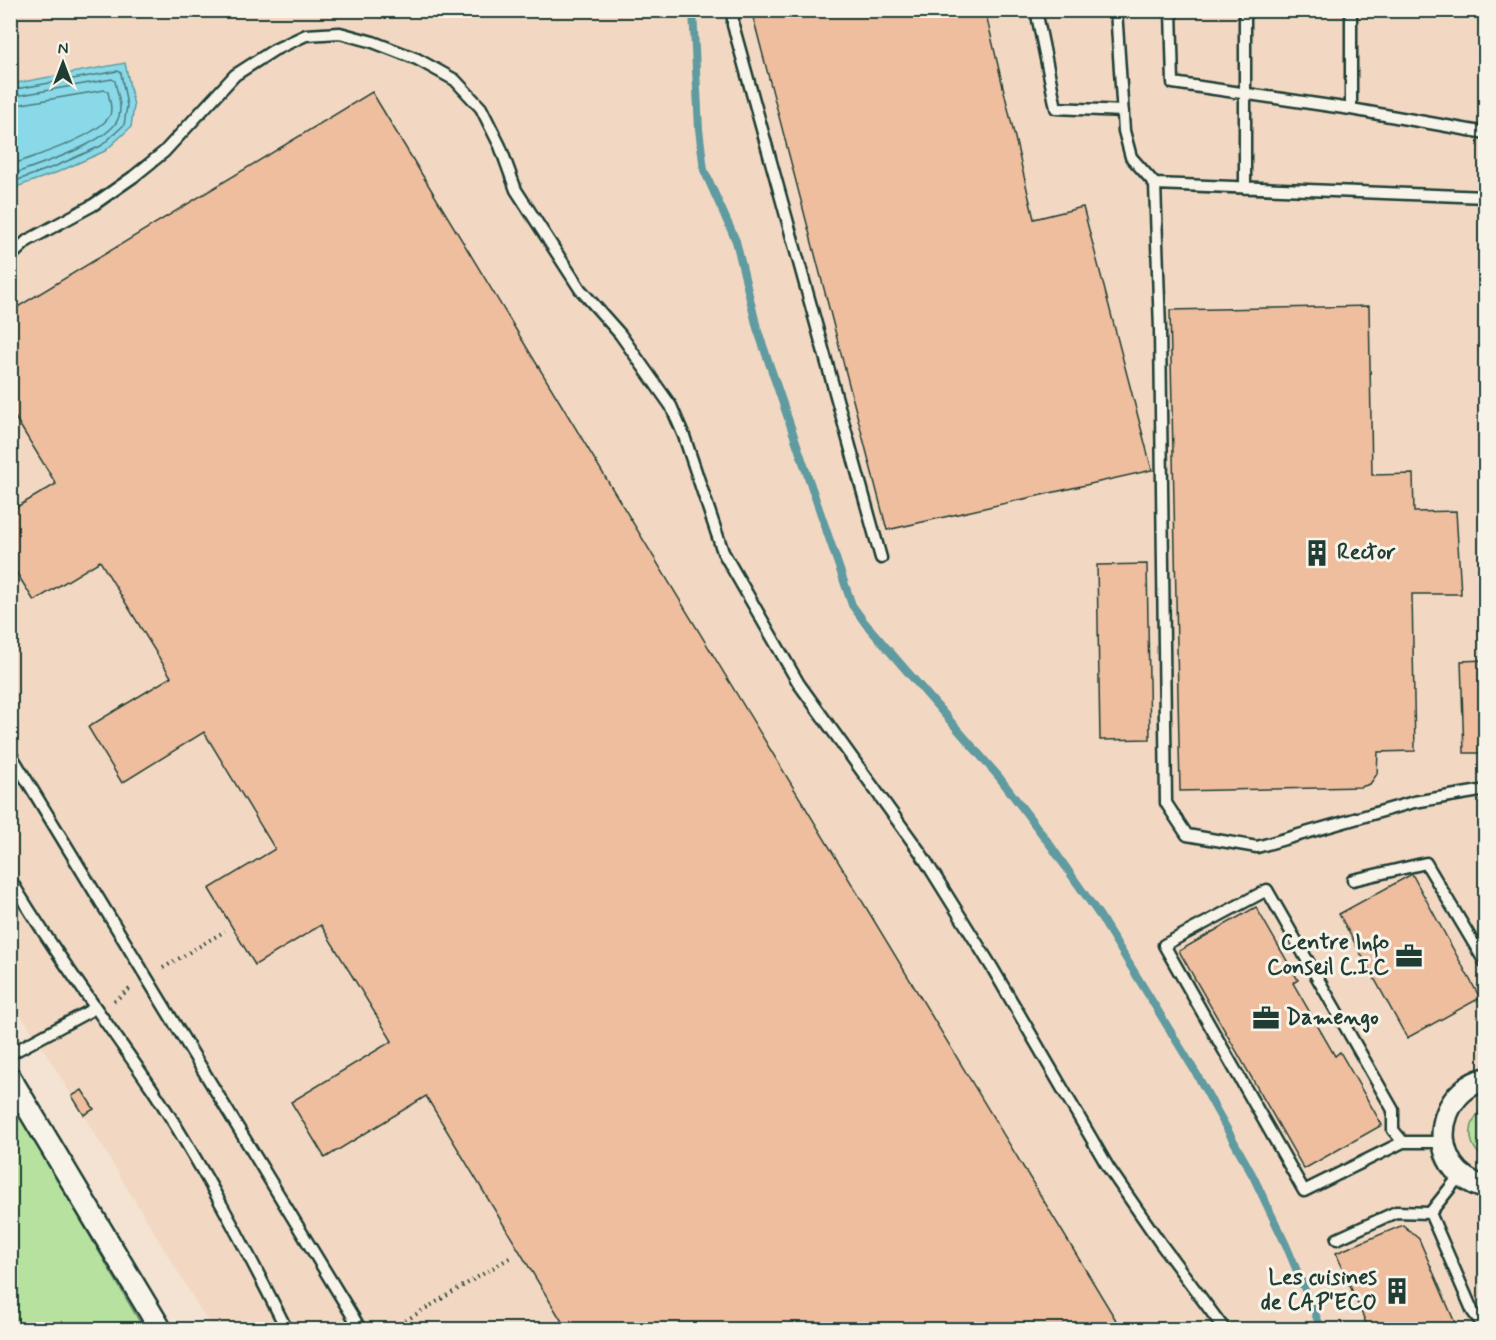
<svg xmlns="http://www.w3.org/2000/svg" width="1496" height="1340" viewBox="0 0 1496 1340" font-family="Mynerve,sans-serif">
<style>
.built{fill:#f2d8c2}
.green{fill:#b6e19e;stroke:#6a8f69;stroke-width:1.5}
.water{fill:#8ad9e8;stroke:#5f9ba0;stroke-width:1.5}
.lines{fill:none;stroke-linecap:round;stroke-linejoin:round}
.shore{stroke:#4a7b7c;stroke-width:1.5}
.stream{stroke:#5f9ba0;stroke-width:8}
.building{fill:#eebe9e;stroke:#1f3d34;stroke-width:1.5}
.service-casing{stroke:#1f3d34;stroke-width:15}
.minor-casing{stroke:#1f3d34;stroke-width:26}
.path{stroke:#1f3d34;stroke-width:4;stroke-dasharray:1.5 4.5;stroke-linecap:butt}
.service{stroke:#f7f3e8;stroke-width:10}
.minor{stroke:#f7f3e8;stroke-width:21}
.labels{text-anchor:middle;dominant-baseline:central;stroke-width:6;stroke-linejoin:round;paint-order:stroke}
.poi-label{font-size:22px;font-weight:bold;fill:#1f3d34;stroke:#f7f3e8;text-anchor:start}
</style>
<rect width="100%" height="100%" fill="#f4e3d2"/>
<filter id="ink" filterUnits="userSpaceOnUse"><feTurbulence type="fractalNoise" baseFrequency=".0167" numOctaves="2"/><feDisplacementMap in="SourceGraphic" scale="12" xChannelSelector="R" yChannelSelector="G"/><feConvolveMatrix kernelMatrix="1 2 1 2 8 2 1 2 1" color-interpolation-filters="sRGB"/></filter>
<g filter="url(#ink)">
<!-- built -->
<path class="built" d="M 10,11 L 1485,11 L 1485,1329 L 212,1329 L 55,1068 L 26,1022 L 11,1004 Z"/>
<!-- green -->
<path class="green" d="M 11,1100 L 144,1329 L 11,1329 Z
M 1485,1106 L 1485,1159 C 1465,1144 1467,1122 1485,1106 Z"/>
<!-- water -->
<path class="water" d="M 125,63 L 134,106 L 131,127 L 105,151 L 58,172 L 11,189 L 11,84 Z"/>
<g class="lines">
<!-- shore -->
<path class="shore" d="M 10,90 L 118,71 L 121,73 L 127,106 L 124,125 L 101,146 L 56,166 L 10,183
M 10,97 L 112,79 L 115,81 C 117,93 123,107 118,119 C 109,143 35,166 10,175
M 10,106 L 105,90 L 108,92 C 109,99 113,108 110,115 C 100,136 33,157 10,165"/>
<!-- stream -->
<path class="stream" d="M 693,10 L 699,129 L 704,170 L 736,241 L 757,328 L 852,605 L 865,623 L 999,777 L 1051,846 L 1100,916 L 1196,1073 L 1253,1176 L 1286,1245 L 1322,1330"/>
</g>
<!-- building -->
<path class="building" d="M 781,10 L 985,10 L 1034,219 L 1083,207 L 1152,470 L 887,530 L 753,17 Z
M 372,92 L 1122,1330 L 567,1330 L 426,1096 L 325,1158 L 291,1102 L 392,1041 L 321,925 L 255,965 L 209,889 L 275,849 L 204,732 L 122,783 L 88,727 L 171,677 L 100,561 L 34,601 L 10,562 L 10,511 L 56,484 L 10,409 L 10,298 L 16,308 Z
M 1369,306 L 1372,475 L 1413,474 L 1414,512 L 1456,511 L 1461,594 L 1412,594 L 1415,751 L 1378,752 L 1377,774 L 1370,784 L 1361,787 L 1180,791 L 1170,310 Z
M 1147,564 L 1150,739 L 1100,740 L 1097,565 Z
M 1486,660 L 1486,753 L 1464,753 L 1461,661 Z
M 1412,874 L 1480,998 L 1407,1038 L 1339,914 Z
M 1256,907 L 1298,980 L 1293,983 L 1335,1056 L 1340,1052 L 1382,1125 L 1304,1169 L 1179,951 Z
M 82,1090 L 94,1109 L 84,1115 L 72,1096 Z
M 1403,1225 L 1419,1239 L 1458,1330 L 1369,1330 L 1336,1253 Z"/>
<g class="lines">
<defs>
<path id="service" d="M 733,10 L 733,25 L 881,558
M 1036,10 L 1056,108 L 1123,111
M 1116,10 L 1124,131 L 1131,157 L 1155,184 L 1486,197
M 1171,10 L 1173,83 L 1351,109 L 1486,133
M 1351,10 L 1351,109
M 1155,184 L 1160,330 L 1166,803 L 1187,835 L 1257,847 L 1414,802 L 1486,790
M 1245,188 L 1245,10
M 10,257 L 27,241 L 93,205 L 133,177 L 164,152 L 235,75 L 274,50 L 306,35 L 340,33 L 373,42 L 417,59 L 455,80 L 481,108 L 500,146 L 516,190 L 580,289 L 620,334 L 671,406 L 684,436 L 723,552 L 799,684 L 920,852 L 993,969 L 1108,1167 L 1161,1244 L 1225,1330
M 10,753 L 361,1330
M 10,879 C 53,951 104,1018 151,1087 C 202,1164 245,1247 287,1330
M 1353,880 L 1426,863 L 1486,964
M 10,1054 L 95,1008
M 1403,1142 L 1393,1130 L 1393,1110 L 1267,890 L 1164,945 L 1304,1191 L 1403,1142 L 1443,1142
M 1461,1174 L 1430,1213 L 1473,1312 L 1486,1329
M 1337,1239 L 1396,1212 L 1430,1213"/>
<path id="minor" d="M 10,1078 L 161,1330
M 1486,1079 C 1449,1088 1431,1132 1452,1165 C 1459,1176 1473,1184 1486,1188"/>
</defs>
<!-- service casing -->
<use href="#service" class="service-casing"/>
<!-- minor casing -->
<use href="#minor" class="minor-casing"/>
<!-- path -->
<path class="path" d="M 163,968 L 225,931
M 114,1001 L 131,988
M 390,1330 L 511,1257"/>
<!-- service -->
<use href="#service" class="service"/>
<!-- minor -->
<use href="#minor" class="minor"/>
</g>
</g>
<!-- icons -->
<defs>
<symbol id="building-bare" viewBox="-9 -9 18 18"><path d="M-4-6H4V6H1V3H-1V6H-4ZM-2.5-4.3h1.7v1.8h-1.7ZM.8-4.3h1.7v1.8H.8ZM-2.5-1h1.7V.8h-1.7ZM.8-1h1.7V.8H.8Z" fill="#1f3d34" stroke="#f7f3e8" stroke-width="2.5" paint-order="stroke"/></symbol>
<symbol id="office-bare" viewBox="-9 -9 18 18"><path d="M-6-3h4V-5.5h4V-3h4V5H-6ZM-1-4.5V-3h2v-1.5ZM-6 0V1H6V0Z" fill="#1f3d34" stroke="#f7f3e8" stroke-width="2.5" paint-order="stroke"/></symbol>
</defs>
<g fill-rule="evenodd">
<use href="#building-bare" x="1298" y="534" width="38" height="38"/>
<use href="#office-bare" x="1390" y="937" width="38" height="38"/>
<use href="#office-bare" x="1247" y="999" width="38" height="38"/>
<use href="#building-bare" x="1378" y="1272" width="38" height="38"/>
</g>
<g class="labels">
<!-- poi labels -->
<g class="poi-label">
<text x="1337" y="553">Rector</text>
<text x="1389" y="943" text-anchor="end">Centre Info<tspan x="1389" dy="25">Conseil C.I.C</tspan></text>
<text x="1286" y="1018">Damengo</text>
<text x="1377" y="1278" text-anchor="end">Les cuisines<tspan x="1377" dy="25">de CAP'ECO</tspan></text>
</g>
</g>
<!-- margin -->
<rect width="1496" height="1340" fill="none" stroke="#f7f3e8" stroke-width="36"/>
<rect x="18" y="18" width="1460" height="1304" fill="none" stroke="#1f3d34" stroke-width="2" filter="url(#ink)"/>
<!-- north arrow -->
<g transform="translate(63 63)" stroke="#f7f3e8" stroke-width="4.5" paint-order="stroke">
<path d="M0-4.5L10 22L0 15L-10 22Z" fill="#1f3d34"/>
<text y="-9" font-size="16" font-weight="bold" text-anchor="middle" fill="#1f3d34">N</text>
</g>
</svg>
